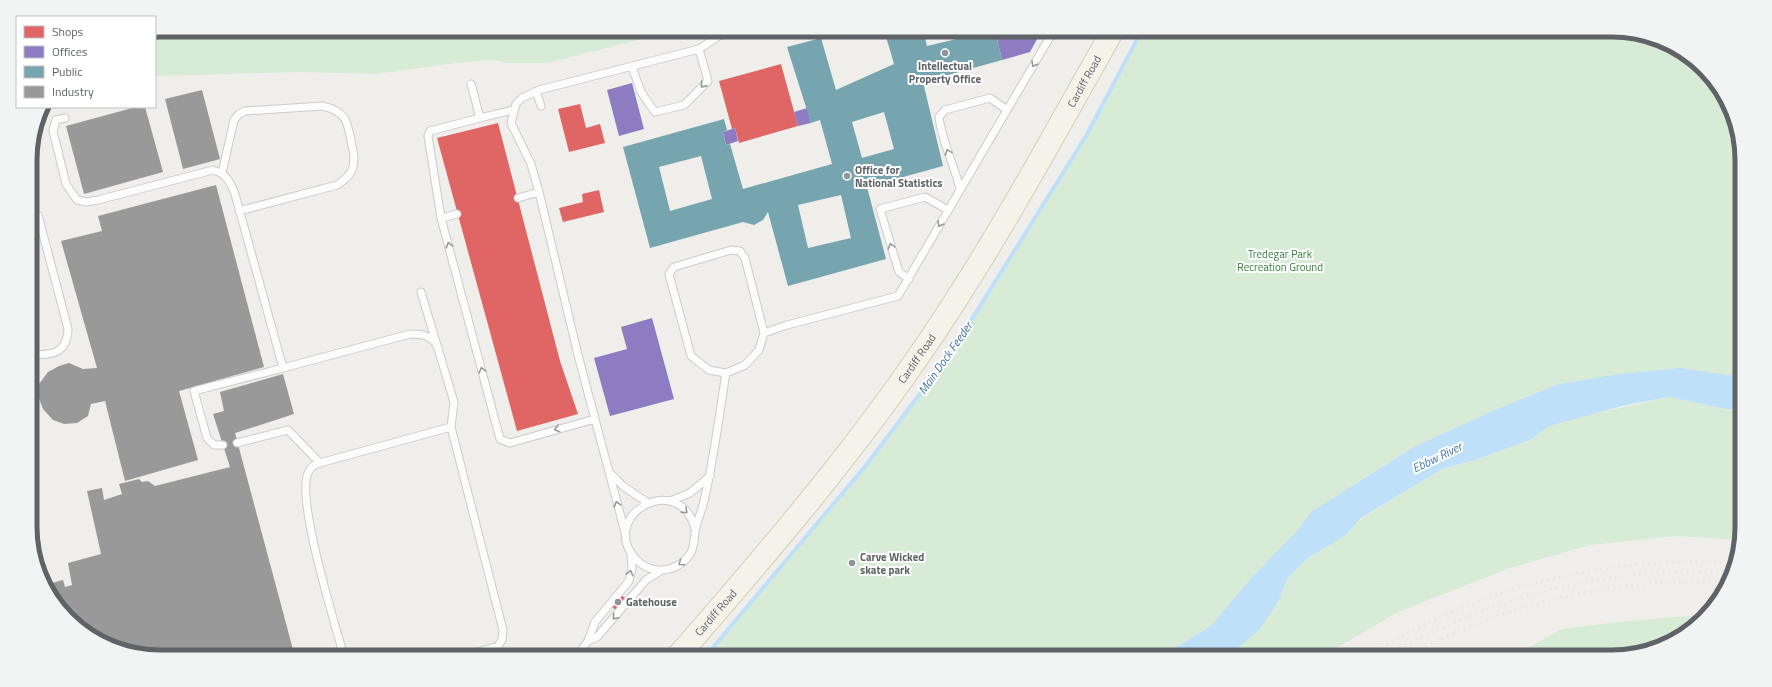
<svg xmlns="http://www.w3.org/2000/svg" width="1772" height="687" viewBox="0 0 1772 687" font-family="'Titillium Web',sans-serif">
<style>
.green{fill:#d8ebd6}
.water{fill:#bfe0f9}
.shops{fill:#e06666}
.offices{fill:#8e7cc3}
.public{fill:#76a5af;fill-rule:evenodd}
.industry{fill:#999}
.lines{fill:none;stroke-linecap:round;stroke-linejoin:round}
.stream{stroke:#bfe0f9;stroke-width:4}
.lane-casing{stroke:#cbcccc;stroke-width:9}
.primary-casing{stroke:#d7ceb8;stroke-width:24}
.lane{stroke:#fdfcfc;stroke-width:7}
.primary{stroke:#f4f2e9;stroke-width:22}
.rail{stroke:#e4e4e4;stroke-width:3;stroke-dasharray:1 5;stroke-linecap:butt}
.oneway{stroke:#96999c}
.poi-dot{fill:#919496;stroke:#fff;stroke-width:1.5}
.labels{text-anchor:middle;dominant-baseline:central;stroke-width:4;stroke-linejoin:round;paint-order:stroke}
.poi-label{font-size:11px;font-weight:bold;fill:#5f6368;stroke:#fff;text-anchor:start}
.street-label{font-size:11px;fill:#5f6368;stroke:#fff}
.park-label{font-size:11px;fill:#348238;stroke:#fff}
.water-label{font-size:12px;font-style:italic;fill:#4174aa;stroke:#fff}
.rim{fill:none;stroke:#5f6368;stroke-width:5}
</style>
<rect width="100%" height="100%" fill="#efeeea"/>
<!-- green -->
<path class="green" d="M 160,30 L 678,30 L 547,63 L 507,63 L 494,60 L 464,62 L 375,74 L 300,72 L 155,76 L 155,31 Z
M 1142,30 L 1612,30 L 1654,37 L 1710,74 L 1729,102 L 1741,142 L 1742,377 L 1680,368 L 1618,374 L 1559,384 L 1492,411 L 1412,448 L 1311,512 L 1298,530 L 1251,578 L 1212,625 L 1161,657 L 705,657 L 867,464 L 950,354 L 1086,136 Z
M 1669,397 L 1726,409 L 1742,409 L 1742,527 L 1740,540 L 1676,536 L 1590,545 L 1510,568 L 1398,612 L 1321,657 L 1227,657 L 1279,600 L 1287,579 L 1308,558 L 1346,535 L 1361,519 L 1444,468 L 1472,461 L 1532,439 L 1549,426 L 1571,419 Z
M 1687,616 L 1704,617 C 1691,630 1671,645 1653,650 C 1609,662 1557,657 1512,657 L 1562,629 L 1618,622 Z"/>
<!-- water -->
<path class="water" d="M 1680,368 L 1742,377 L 1742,409 L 1726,409 L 1669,397 L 1626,405 L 1549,426 L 1532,439 L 1472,461 L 1444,468 L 1361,518 L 1346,535 L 1308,558 L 1287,579 L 1279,600 L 1260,629 L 1227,657 L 1161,657 L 1212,625 L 1251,578 L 1298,530 L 1311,512 L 1412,448 L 1492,411 L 1559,384 L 1618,374 Z"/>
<!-- shops -->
<path class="shops" d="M 781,64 L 798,126 L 739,143 L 735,128 L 732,129 L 719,81 Z
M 580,104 L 586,128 L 600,124 L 605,143 L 569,152 L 558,109 Z
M 498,123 L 560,361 L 578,414 L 517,431 L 437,138 Z
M 599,190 L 604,212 L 563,222 L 559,208 L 583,202 L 582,194 Z
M 620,594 L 625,598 L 616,610 L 610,606 Z"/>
<!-- offices -->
<path class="offices" d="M 995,30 L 1042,30 L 1030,52 L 1002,60 Z
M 632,83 L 644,129 L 619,136 L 607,90 Z
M 807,108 L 811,123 L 798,126 L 794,112 Z
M 735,128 L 738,141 L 726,145 L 723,132 Z
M 652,318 L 674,399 L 610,416 L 594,358 L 627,349 L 621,327 Z"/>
<!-- public -->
<path class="public" d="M 884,30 L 923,30 L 927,46 L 965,37 L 963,30 L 995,30 L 1002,60 L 923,82 L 943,166 L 867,187 L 886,259 L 788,286 L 768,212 L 763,220 L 754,225 L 743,222 L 650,248 L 623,147 L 724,119 L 727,130 L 723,132 L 726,145 L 730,144 L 743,189 L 832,164 L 820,120 L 811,123 L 787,47 L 821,38 L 836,90 L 894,64 ZM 884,112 L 894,149 L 862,158 L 852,122 ZM 701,156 L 712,199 L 670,211 L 659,167 ZM 841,195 L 851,238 L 808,248 L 798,205 Z"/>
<!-- industry -->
<path class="industry" d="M 202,90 L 220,159 L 183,169 L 165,99 Z
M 136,107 L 145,107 L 163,172 L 84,194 L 66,126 Z
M 216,185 L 264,367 L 179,391 L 198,460 L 125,481 L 105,401 L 91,404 L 88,416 L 77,423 L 64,424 L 53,420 L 43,409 L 38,396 L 39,384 L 48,372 L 59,366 L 69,363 L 83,369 L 97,368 L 61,241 L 102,231 L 98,216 Z
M 283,374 L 294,414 L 235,433 L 295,657 L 160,657 L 118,650 L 62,613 L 48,584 L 63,580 L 65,587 L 72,585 L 68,563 L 101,554 L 87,491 L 102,488 L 104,500 L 122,494 L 119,484 L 139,479 L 142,482 L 148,481 L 155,486 L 230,467 L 213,414 L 224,411 L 220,392 Z"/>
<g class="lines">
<!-- stream -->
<path class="stream" d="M 705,657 L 867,464 L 950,354 L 1086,136 L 1142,30"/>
<defs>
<path id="lane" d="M 632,67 L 641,92 L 655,112 L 684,105 L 708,81 L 699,49
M 471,84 L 480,118 L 430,131 L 428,136 L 441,218 L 500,439 L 510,443 L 595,419
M 536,91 L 541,106
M 65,118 L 56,120 L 53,131 L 66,184 L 77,200 L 86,202 L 98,200 L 213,170 C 227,174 230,182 235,194 L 283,368 L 410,334 C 424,334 430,335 438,347
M 480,118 L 513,110
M 222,173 L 234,120 L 239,114 L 245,111 L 322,106 C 347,111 348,123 352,146 C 354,153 355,162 352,170 C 349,177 343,181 337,185 L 239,211
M 960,189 C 954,164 942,142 939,117 L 945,110 L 990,98 L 1007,110
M 518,198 L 539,192
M 441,218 L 457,214
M 731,250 L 740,251 L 745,258 L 764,333 L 759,350 L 745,365 L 726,373 L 709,370 L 691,356 L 669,274 L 674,267 Z
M 909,279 L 899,272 L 880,209 L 925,197 L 948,210
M 421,292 L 454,402 L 451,427 L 503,630 L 502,640 L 498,646 L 459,657
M 764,333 L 787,325 L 898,296 L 1054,30
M 31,354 C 52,356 67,353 68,329 L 38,215
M 237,443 L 288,430 L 320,463
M 223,445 L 214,445 L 207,438 L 194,391 L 283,368
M 610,473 L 623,486 L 648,503
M 670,501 L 690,493 L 710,476
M 695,529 C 680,470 599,514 634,557 C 641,566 652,571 663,570 C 674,569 684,563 690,554 C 696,545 693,537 696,527 C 698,519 702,510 704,501 C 714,459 719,416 726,373
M 626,536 L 578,355 L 539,192 L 531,164 L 511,123 L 516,104 L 522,98 L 539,90 L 699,49 L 728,30
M 588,641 L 597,637 L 646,580 L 662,570
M 344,657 C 335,623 296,500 308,473 C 309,470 313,466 316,464 L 451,427
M 576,657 L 588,641 L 595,622 L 629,581 L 632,569 L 631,554"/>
<g id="primary">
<path id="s1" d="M 677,657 C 760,562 844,464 916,360 C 989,255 1050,142 1113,30"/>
</g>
</defs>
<!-- lane casing -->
<use href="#lane" class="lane-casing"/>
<!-- primary casing -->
<use href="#primary" class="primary-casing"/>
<!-- lane -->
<use href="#lane" class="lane"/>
<!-- primary -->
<use href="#primary" class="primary"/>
<!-- rail -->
<path class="rail" d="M 1366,657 C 1400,637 1435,618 1471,604 C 1552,572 1650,557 1736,563
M 1384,657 C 1493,596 1609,566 1734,572
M 1404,657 C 1509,602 1609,579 1729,581"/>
</g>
<!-- one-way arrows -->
<defs><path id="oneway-chevron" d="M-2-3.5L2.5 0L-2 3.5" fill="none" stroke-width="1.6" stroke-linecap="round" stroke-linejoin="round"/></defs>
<g class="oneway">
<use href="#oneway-chevron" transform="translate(1034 64) rotate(120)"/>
<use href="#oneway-chevron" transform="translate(703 85) rotate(132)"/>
<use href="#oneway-chevron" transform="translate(948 152) rotate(-111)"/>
<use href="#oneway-chevron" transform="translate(940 224) rotate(119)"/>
<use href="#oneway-chevron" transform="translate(449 245) rotate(-105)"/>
<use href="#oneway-chevron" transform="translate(891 246) rotate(-106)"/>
<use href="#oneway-chevron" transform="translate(482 370) rotate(-105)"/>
<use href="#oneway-chevron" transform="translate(557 429) rotate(165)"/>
<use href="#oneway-chevron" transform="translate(617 504) rotate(-105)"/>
<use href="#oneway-chevron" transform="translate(685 511) rotate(44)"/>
<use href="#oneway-chevron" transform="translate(681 563) rotate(145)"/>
<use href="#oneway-chevron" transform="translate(630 573) rotate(-76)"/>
<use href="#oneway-chevron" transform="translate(615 617) rotate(131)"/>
</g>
<!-- markers -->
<g class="poi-dot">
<circle cx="945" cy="53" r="4"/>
<circle cx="847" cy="176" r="4"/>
<circle cx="852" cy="563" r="4"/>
<circle cx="618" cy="602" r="4"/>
</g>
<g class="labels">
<!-- poi labels -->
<g class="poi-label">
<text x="945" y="66" text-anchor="middle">Intellectual<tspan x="945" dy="13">Property Office</tspan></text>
<text x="855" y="170">Office for<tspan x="855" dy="13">National Statistics</tspan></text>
<text x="860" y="557">Carve Wicked<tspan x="860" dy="13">skate park</tspan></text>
<text x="626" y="602">Gatehouse</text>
</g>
<!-- street labels -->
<g class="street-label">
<text stroke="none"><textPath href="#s1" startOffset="707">Cardiff Road</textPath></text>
<text stroke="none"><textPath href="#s1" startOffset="383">Cardiff Road</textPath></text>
<text stroke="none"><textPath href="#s1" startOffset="59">Cardiff Road</textPath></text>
</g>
<!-- park labels -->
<g class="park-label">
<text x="1280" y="254">Tredegar Park<tspan x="1280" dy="13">Recreation Ground</tspan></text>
</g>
<!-- water labels -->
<g class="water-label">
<text transform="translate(945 358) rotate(-55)">Main Dock Feeder</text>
<text transform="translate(1437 457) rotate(-26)">Ebbw River</text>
</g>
</g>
<!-- crop -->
<path d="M0 0H1772V687H0ZM160 37H1612A123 123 0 0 1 1735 160V527A123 123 0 0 1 1612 650H160A123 123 0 0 1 37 527V160A123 123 0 0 1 160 37Z" fill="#f2f3f3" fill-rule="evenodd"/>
<path class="rim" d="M160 37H1612A123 123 0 0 1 1735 160V527A123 123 0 0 1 1612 650H160A123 123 0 0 1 37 527V160A123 123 0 0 1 160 37Z"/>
<!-- legend -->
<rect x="16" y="16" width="140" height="92" fill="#ffffff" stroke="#bfc1c3"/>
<rect x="24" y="26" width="20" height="12" fill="#e06666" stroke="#bfc1c3"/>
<text x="52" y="36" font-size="12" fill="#5f6368">Shops</text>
<rect x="24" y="46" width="20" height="12" fill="#8e7cc3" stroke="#bfc1c3"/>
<text x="52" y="56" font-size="12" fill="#5f6368">Offices</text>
<rect x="24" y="66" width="20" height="12" fill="#76a5af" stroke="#bfc1c3"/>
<text x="52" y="76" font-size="12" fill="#5f6368">Public</text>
<rect x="24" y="86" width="20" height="12" fill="#999999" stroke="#bfc1c3"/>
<text x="52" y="96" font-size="12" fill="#5f6368">Industry</text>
</svg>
